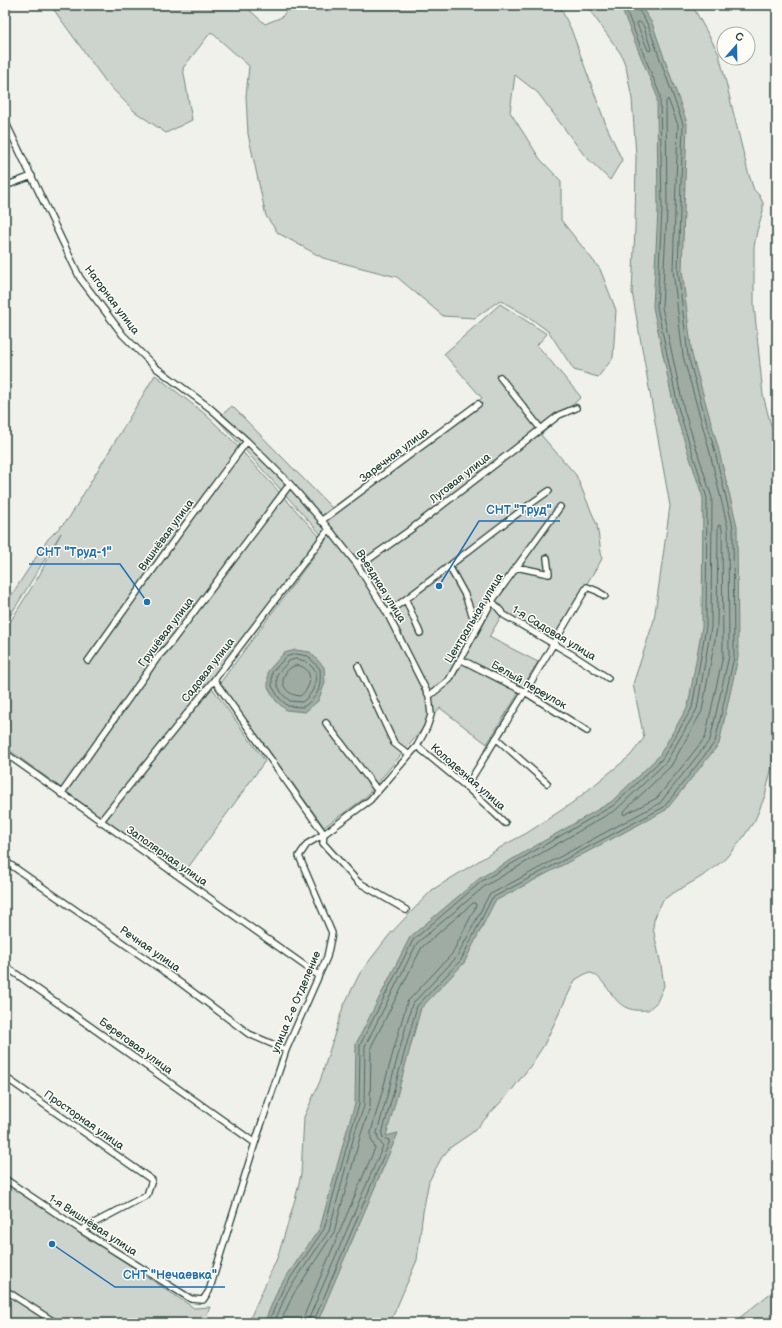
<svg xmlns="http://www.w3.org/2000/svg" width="782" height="1328" viewBox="0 0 782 1328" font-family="'Balsamiq Sans',sans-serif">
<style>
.green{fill:#cdd3cd;stroke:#768880}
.water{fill:#9faca4;stroke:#6c8077}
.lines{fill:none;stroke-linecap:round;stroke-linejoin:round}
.shore{stroke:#526961;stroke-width:1}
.street-casing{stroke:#1f3d34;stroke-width:8}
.street{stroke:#fdfcf7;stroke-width:5.5}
.labels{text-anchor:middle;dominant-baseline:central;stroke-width:3;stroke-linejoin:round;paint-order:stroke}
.street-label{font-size:11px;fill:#1f3d34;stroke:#fdfcf7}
.leader{fill:none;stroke:#1f6fb2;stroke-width:1.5}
.callout-dot{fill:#1f6fb2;stroke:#fdfcf7;stroke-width:1.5}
.callout-label{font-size:12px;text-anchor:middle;font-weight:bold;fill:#1f6fb2;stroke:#fdfcf7;stroke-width:3;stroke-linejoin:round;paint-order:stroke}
</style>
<rect width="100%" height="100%" fill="#f0f1eb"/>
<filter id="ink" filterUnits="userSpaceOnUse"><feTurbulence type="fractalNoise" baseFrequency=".025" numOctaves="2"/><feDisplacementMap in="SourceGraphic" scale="8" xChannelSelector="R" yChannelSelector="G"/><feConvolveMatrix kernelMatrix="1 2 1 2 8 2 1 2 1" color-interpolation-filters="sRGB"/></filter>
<g filter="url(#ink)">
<!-- green -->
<path class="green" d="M 53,5 L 244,5 L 265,24 L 282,17 L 290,5 L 559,5 L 571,29 L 606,125 L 622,160 L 610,180 L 584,155 L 538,93 L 515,75 L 510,112 L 540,159 L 561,181 L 561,220 L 600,269 L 616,310 L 613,358 L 598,377 L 574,370 L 549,332 L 529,317 L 500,300 L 475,318 L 443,316 L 397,277 L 323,258 L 278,233 L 266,216 L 248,134 L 246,96 L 249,66 L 211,32 L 183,68 L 192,120 L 166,133 L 134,111 L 106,82 L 54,10 Z
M 586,5 L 692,5 L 719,54 L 748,172 L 754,190 L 759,195 L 763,203 L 763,211 L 757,231 L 754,247 L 754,305 L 763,395 L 774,437 L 777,442 L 777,744 L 774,758 L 765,796 L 755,820 L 740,842 L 724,860 L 701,877 L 670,895 L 663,900 L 658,910 L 654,920 L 653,928 L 661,965 L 664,986 L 657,1002 L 648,1010 C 623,1012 619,1004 605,985 C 601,980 597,975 591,973 L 585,974 L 575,980 L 544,1045 L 531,1065 L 511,1091 L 473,1132 L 451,1147 L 442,1157 L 429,1181 L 423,1212 L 417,1260 L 390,1323 L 248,1323 L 278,1256 L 296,1196 L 301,1174 L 304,1117 L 320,1081 L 343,1007 L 360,973 L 390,934 L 432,890 L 506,844 L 527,833 L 572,803 L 630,756 L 644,738 L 633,684 L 654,620 L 670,506 L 632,292 L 635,229 L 636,155 L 632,99 L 626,67 L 621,54 Z
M 500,304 L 547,334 L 537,345 L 581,397 L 541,435 L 576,475 L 597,525 L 602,559 L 552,640 L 503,613 L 489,637 L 538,662 L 487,744 L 440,708 L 365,798 L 324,827 L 220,683 L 326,540 L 217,419 L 232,406 L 332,508 L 482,398 L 444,354 Z
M 155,375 L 205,414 L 230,438 L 320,537 L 210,685 L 265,761 L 182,876 L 5,747 L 5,630 L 40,574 L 61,533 L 5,624 L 5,605 L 48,539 L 69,518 Z
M 5,1182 L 194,1308 L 210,1307 L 204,1323 L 5,1323 Z
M 777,1288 L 777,1323 L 733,1323 Z"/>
<!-- water -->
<path class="water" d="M 620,5 L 640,5 L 652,23 L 687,123 L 682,270 L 692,355 L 718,447 L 737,526 L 738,657 L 719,744 L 666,810 L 495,901 L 464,963 L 421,1008 L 386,1136 L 398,1133 L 317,1323 L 264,1323 L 279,1287 L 320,1228 L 347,1130 L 355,1104 L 356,1044 L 410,937 L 480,878 L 611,802 L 659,756 L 688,706 L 702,627 L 703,498 L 675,412 L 653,307 L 658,210 L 657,96 Z
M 296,650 L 310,652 L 324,667 L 325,683 L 318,701 L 305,712 L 286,710 L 276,701 L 268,687 L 268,671 L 284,653 Z"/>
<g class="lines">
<!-- shore -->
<path class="shore" d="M 638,22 L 640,22 L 644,27 L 651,49 L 650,51 L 648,50 L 637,24 Z
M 719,525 L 721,526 L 722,529 L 723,656 L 705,738 L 657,798 L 624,815 L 623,813 L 623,812 L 671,766 L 702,711 L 717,628 L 718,527 Z
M 296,654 L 308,656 L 320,669 C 321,687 319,697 303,707 L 288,706 L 279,698 L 272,686 L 272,672 L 286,657 Z
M 296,659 L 306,661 L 316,671 C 316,684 313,695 302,702 L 290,701 L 283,695 L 277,685 L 277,674 L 289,661 Z
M 297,665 C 315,668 312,688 300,696 C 278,694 278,670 297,665 Z
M 268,1323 L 283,1289 L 324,1229 L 351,1131 L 359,1105 L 360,1045 L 413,940 L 482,881 L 614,805 L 662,759 L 692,708 L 706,627 L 707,498 L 679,411 L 657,307 L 662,210 L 660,95 L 624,5
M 274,1323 L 287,1292 L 329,1231 L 355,1132 L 364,1106 L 365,1046 L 417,943 L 485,886 L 617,809 L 666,762 L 697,709 L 711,627 L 712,498 L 684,410 L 662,307 L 667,210 L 666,101 L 668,99 L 678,125 L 673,270 L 683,356 L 709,449 L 728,528 L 729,656 L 710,740 L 660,803 L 489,895 L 457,957 L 412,1004 L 377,1133 L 378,1139 L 383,1146 L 309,1318 L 308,1323
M 280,1323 L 293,1295 L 334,1232 L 361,1134 L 370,1107 L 371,1047 L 422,947 L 473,903 L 475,903 L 476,906 L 452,954 L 407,1002 L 371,1132 L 371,1139 L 375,1148 L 304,1316 L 302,1323
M 313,1323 L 389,1143 L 389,1140 L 383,1138 L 382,1134 L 417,1006 L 461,960 L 492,898 L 664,807 L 715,742 L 734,657 L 733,527 L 714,448 L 688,356 L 678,270 L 683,124 L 648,25 L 638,9 L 637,5"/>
<defs>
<path id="street" d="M 5,121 L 80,278 L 123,335 L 155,367 L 210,408 L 247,441 L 290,484 L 329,529 L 356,563 L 387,613 L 429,696 L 431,715 L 427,727 L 417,746 L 370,800 L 324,834 L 307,844 L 299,856 L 332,933 L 327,957 L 286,1050 L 255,1143 L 209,1291 L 203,1300 L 191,1299 L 81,1230 L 5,1179
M 5,186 L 32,176
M 500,377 L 540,428
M 321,521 L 478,404
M 356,563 L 369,559 L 410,530 L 559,415 L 576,408
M 449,566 L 465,595 L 477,628
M 516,567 L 549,574 L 547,558
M 406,600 L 420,633
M 492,601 L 504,615 L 576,657 L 608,678
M 387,613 C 442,574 493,529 549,491
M 460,659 L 525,692 L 587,731
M 88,661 L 177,536 L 247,441
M 358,666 L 394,743 L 409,755
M 214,680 L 324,834 L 323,843 L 358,882 L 406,910
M 429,696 L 449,680 L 492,601 L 560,507
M 326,723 L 378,791
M 496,738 L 547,783
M 417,746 L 469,789 L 505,823
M 5,753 L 318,975
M 466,787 L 525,692 L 587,587 L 597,591 L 605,596
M 61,794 L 158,657 L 169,645 L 290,484
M 100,822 L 214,680 L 329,529
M 5,861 L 182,984 L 249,1034 L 286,1050
M 5,966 L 255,1143
M 5,1077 L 152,1180 L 147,1195 L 81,1230
M 5,1290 L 56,1323"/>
</defs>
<!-- street casing -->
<use href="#street" class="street-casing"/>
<!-- street -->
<use href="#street" class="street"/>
</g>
</g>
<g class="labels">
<!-- street labels -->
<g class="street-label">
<text transform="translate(112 300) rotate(53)">Нагорная улица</text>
<text transform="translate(394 455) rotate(-37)">Заречная улица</text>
<text transform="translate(460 478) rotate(-38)">Луговая улица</text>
<text transform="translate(166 535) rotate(-54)">Вишнёвая улица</text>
<text transform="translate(381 586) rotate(58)">Въездная улица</text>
<text transform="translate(474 618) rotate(-59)">Центральная улица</text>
<text transform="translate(166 632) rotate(-53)">Грушёвая улица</text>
<text transform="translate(554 633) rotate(31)">1-я Садовая улица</text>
<text transform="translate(208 670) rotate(-52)">Садовая улица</text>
<text transform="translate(529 685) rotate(30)">Белый переулок</text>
<text transform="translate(468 777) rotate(41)">Колодезная улица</text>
<text transform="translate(167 856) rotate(35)">Заполярная улица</text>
<text transform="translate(150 949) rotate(35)">Речная улица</text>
<text transform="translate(296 1002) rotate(-67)">улица 2-е Отделение</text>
<text transform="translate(136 1046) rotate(36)">Береговая улица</text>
<text transform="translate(84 1120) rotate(35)">Просторная улица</text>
<text transform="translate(93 1225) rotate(33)">1-я Вишнёвая улица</text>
</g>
</g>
<!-- callouts -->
<path class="leader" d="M439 586L479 521H560M147 602L120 564H29M52 1244L115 1287H225"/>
<g class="callout-dot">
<circle cx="439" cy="586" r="4"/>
<circle cx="147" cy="602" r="4"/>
<circle cx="52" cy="1244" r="4"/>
</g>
<g class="callout-label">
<text x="519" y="514">СНТ "Труд"</text>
<text x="74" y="556">СНТ "Труд-1"</text>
<text x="170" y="1279">СНТ "Нечаевка"</text>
</g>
<!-- margin -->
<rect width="782" height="1328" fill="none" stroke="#fdfcf7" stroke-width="20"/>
<rect x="10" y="10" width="762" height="1308" fill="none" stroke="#1f3d34" stroke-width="1.5" filter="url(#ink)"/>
<!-- north arrow -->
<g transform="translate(736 46) rotate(20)"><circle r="19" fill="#fdfcf7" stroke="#a4b0a9"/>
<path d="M0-3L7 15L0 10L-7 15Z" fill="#1f6fb2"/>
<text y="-6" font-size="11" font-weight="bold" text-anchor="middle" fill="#1f3d34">С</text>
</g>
</svg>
